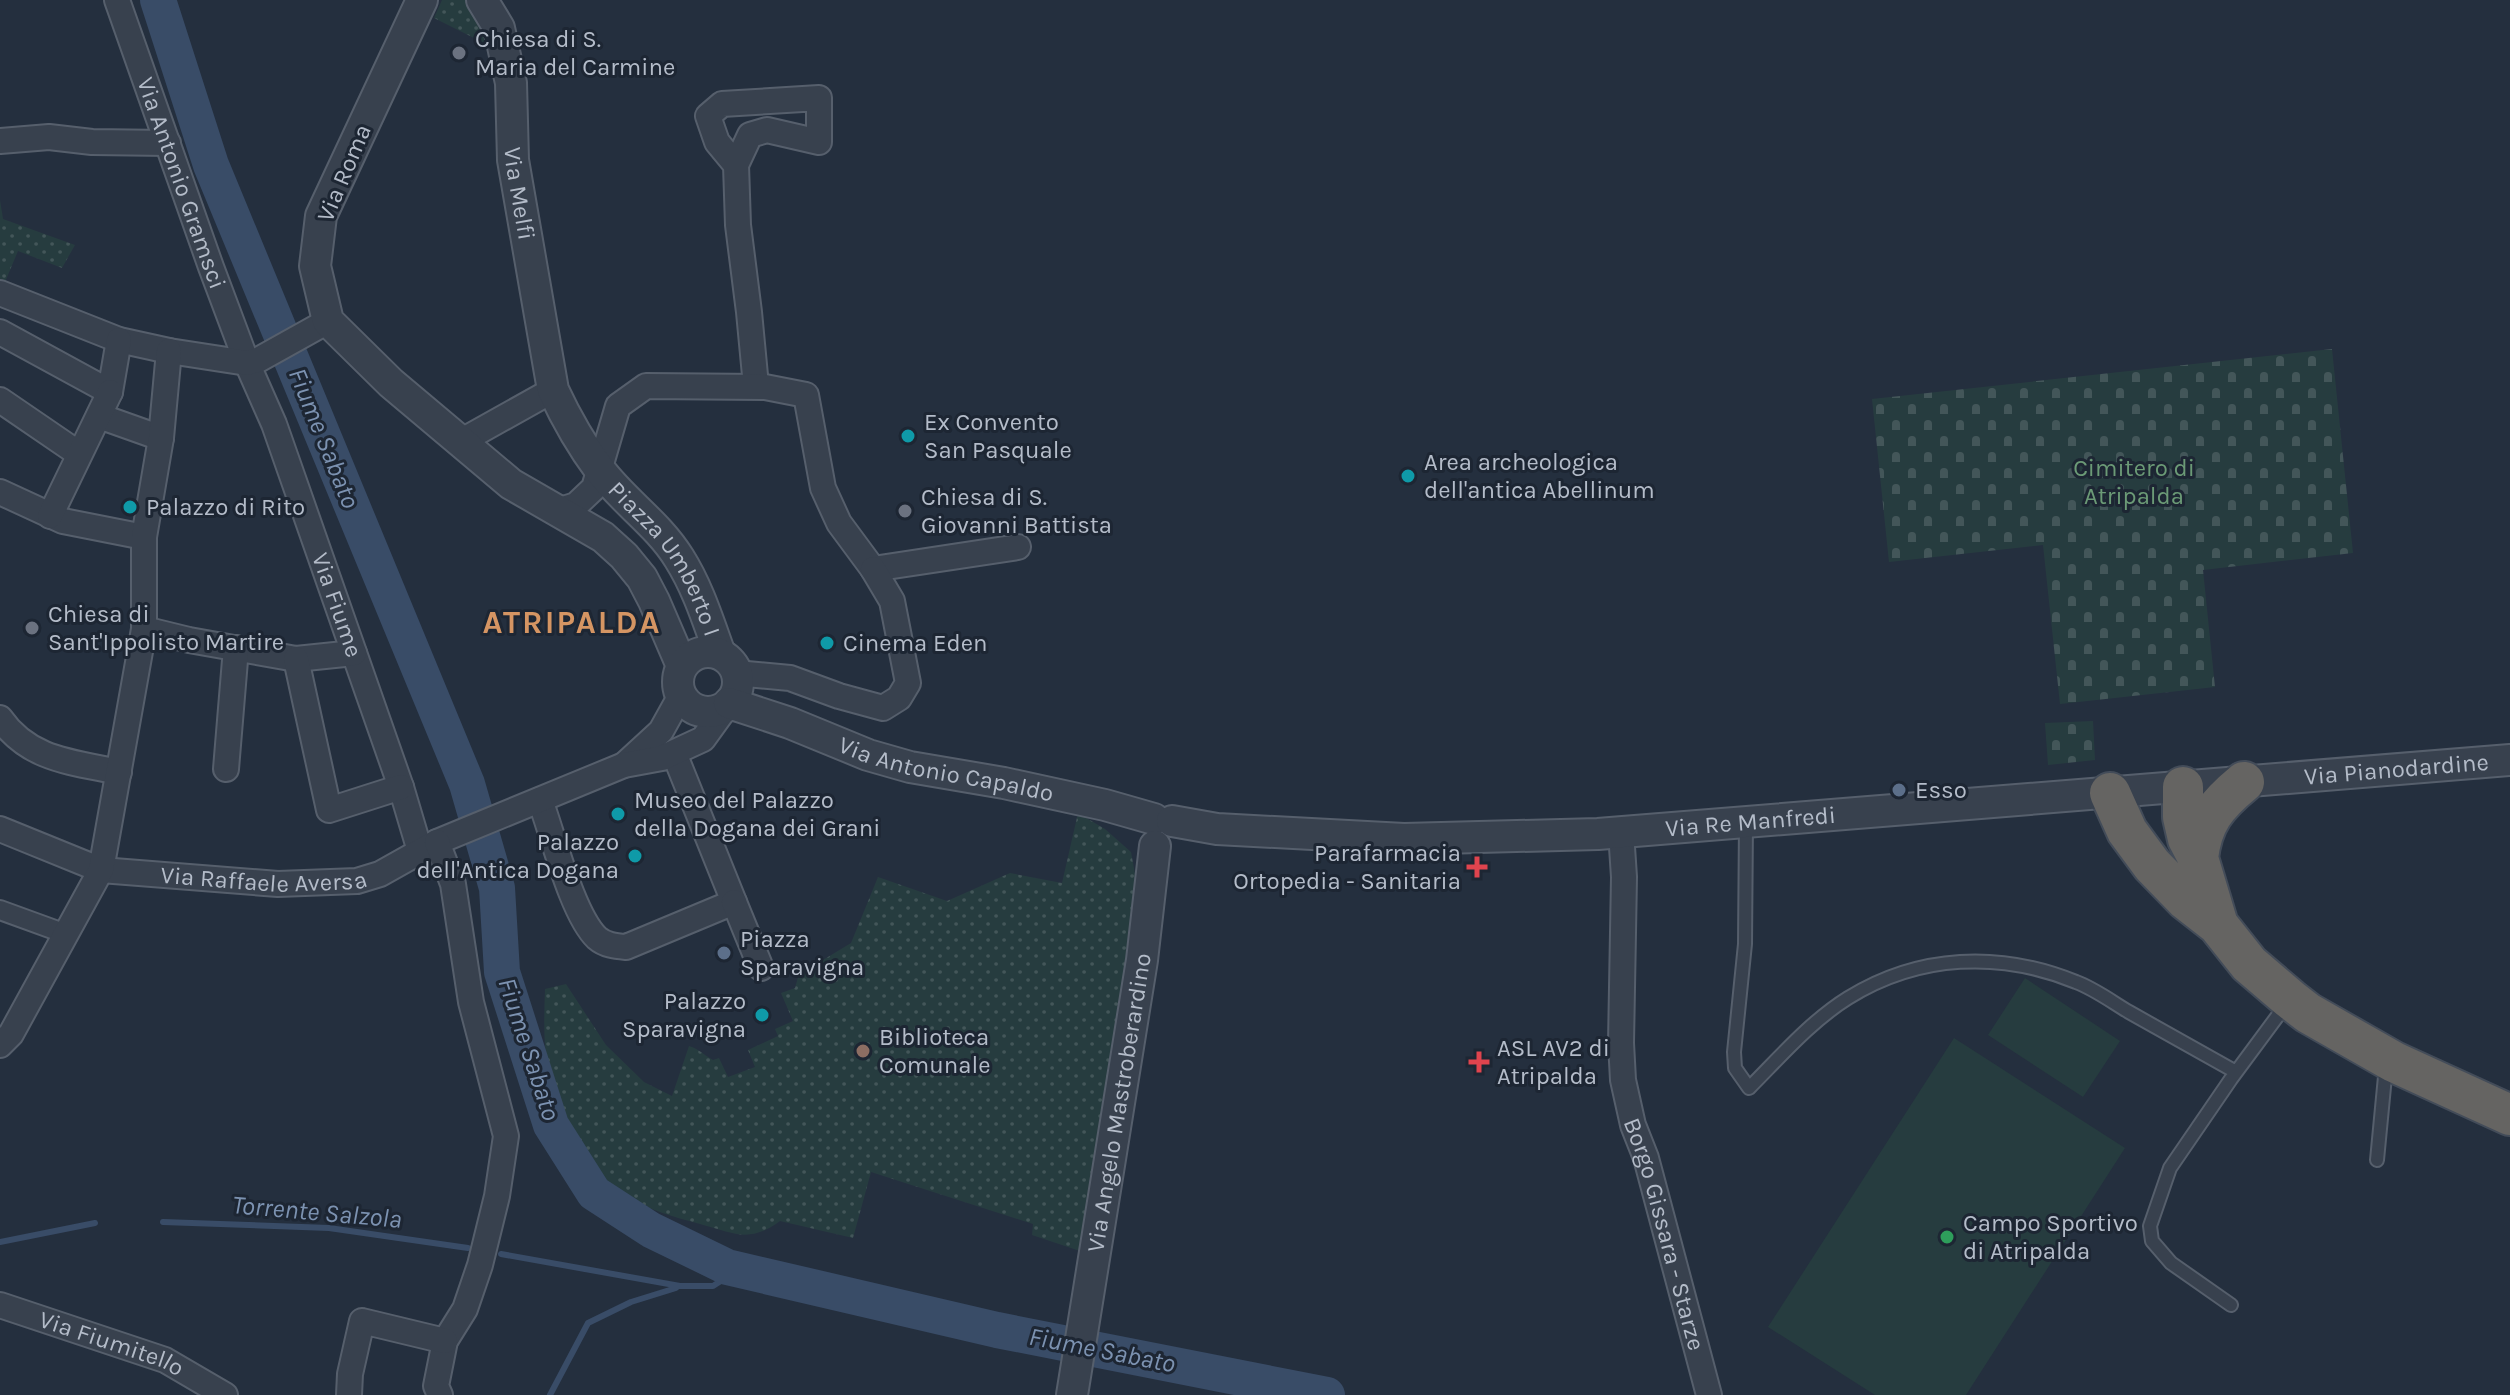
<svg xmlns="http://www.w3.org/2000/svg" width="2510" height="1395" viewBox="0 0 2510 1395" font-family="Karla,sans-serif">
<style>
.green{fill:url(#green-dots)}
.cemetery{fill:url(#cemetery-stones)}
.pitch{fill:#263c3f}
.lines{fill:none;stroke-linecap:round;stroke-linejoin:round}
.stream{stroke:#394c67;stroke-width:6}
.river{stroke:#394c67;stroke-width:36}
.service-casing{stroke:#565f6c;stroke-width:16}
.pedestrian-casing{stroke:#565f6c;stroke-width:22}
.minor-casing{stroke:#565f6c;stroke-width:28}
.tertiary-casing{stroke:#565f6c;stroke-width:34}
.trunk-casing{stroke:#434c59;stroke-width:44}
.service{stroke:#38414e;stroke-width:12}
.pedestrian{stroke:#38414e;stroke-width:18}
.minor{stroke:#38414e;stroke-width:24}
.tertiary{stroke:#38414e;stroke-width:30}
.trunk{stroke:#656462;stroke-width:40}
.worship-dot{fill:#6b7280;stroke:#1d2633;stroke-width:3}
.culture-dot{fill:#0f9aa8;stroke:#1d2633;stroke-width:3}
.service-dot{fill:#5c6f8a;stroke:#1d2633;stroke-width:3}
.health-dot{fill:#e0444e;stroke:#1d2633;stroke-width:3}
.education-dot{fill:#8d6e63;stroke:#1d2633;stroke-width:3}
.leisure-dot{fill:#2e9e5b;stroke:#1d2633;stroke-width:3}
.labels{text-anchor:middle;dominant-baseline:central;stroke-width:6;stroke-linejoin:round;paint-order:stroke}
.poi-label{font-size:24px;fill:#b4bcc9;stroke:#1d2633;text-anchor:start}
.street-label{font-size:24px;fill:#b4bcc9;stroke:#1d2633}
.park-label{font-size:24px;fill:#6b9a76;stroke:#1d2633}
.water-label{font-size:26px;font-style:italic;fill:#7c92b1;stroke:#1d2633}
.district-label{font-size:32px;font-weight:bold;letter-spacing:2px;fill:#d59563;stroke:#1d2633}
</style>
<defs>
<pattern id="green-dots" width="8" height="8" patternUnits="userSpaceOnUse" patternTransform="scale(2)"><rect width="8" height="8" fill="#263c3f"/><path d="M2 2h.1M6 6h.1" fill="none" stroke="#435659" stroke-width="1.8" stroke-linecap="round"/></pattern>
<pattern id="cemetery-stones" width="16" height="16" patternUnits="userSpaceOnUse" patternTransform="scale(2)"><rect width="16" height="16" fill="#263c3f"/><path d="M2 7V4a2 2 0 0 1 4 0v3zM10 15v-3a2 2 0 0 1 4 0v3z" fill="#435659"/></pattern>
</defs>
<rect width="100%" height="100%" fill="#242f3e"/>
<!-- green -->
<path class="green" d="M 442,0 L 473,0 L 492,47 L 434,18 Z
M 0,200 L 3,219 L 75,245 L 62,268 L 18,251 L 5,282 L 0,279 Z
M 1078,813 L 1105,829 L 1131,852 L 1137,885 L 1083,1252 L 1032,1235 L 1033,1224 L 871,1172 L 853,1238 L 780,1221 C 749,1244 734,1233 700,1224 C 674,1217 649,1210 626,1196 C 585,1171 559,1120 549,1075 C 543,1047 544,1018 545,989 L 566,984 L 606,1045 L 644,1082 L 672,1096 L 689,1046 C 699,1049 704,1055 713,1060 L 719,1058 L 728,1077 L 755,1067 L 748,1050 L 778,1036 L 775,1029 L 793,1021 L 781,993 L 795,988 L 802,963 L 818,963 L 851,943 L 878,877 L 947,901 L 1010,873 L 1062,883 Z"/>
<!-- cemetery -->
<path class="cemetery" d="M 2332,349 L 2353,553 L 2203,570 L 2215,687 L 2060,704 L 2043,545 L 1889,562 L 1872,399 Z
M 2093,721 L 2095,760 L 2048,765 L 2045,723 Z"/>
<!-- pitch -->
<path class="pitch" d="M 2025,978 L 2120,1041 L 2083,1097 L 1988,1035 Z
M 1954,1038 L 2125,1148 L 1966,1395 L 1875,1395 L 1768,1327 Z"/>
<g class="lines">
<!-- stream -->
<path class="stream" d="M 163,1222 L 329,1228 L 468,1248
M 0,1242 L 95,1223
M 501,1254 L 680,1286 L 713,1286 L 730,1275 L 744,1271
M 550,1395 L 588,1323 L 631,1302 L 676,1288"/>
<!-- river -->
<path class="river" d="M 158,0 L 211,165 L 467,784 L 497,888 L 502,972 L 551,1125 L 594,1193 L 651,1230 L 727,1267 L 997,1330 L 1327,1395"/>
<defs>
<path id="service" d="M 1746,822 L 1745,944 L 1734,1052 L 1735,1068 L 1749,1088 C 1780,1057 1811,1021 1848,998 C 1919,954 2000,951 2076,982 C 2095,989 2112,1002 2129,1012 C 2165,1032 2201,1052 2236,1072
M 2377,1160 L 2386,1066
M 2231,1305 L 2171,1263 L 2152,1241 L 2150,1226 L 2170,1168 L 2231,1079 L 2288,1002"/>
<path id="pedestrian" d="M 0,910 L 66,934"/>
<g id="minor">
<path id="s1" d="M 117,0 L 211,267 L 247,363 L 274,424 L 401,787 L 420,851"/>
<path d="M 0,141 L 49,137 L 92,142 L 168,143"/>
<path d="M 736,165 L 717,142 L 708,116 L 722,104 L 819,98 L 819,142 L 767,130 L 750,135 L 736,165 L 738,225 L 749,312 L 756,386"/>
<path d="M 0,293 L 119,340 L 169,351 L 247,363 L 258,360 L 328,321"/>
<path d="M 0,332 L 110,392 L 119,340"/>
<path d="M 0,400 L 79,454"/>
<path d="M 99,416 L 161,438"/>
<path d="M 460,442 L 553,390"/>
<path d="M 0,492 L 63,521 L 144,537"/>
<path d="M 560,510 L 576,505 L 594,488 L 618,406 L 646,386 L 765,387 L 806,395 L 823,488 L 839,523 L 873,569 L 1018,547"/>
<path d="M 50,516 L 110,392"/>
<path d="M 144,629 L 189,640 L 296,659 L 354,653"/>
<path d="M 296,659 L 329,810 L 401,787"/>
<path d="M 736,673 L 790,678 L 839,696 L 883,708 L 899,698 L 908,683 L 892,601 L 873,569"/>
<path d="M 0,718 C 29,760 72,762 119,772"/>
<path d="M 624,765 L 661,731 L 681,695"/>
<path d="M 226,769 L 236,648"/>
<path d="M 540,800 C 553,835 572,914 597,938 C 605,945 615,946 626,947 L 734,902 L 674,753"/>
<path id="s2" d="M 0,829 L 101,870 L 278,884 L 357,881 L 380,874 L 437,842 L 624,765 L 662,758 L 703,739 L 729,703"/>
<path id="s3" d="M 1621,832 L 1624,877 L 1621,1043 L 1623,1080 L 1633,1125 L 1646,1158 L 1709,1395"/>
<path d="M 437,842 L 453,884 L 471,1002 L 506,1136 L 497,1196 L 480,1265 L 465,1309 L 445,1341 L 436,1386 L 440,1395"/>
<path d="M 734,902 L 761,968"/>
<path d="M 0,1045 L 11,1034 L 101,870 L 144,629 L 144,537 L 161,438 L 169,351"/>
<path id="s4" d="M 0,1305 L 165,1360 L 225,1395"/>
<path d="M 349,1395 L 350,1374 L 362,1321 L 445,1341"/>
</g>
<g id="tertiary">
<path d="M 422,0 L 321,216 L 315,266 L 328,321 L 391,383 L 511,484 L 603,537 L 624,556 L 642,578 L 654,601 L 682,666"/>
<path id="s5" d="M 482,0 L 499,28 L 511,83 L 513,160 L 553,390 C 566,418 582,446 600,470 C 624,502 658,524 679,558 C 698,588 708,621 720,654"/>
<circle cx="708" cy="682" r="30"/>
<path id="s6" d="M 729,703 L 790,723 L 868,755 L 910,767 L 1004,783 L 1105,805 L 1154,819"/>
<path id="s7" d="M 1172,821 L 1217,829 L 1404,839 L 1598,834 L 2510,760"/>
<path id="s8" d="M 1072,1395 L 1142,960 L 1155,846"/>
</g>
<path id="trunk" d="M 2183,787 L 2183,817 L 2188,839 L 2198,858 L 2218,925
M 2110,793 L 2127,831 L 2152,865 L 2186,900 L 2218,925 L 2249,964 L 2290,999 L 2308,1013 L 2394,1062 L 2510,1115
M 2198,858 C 2202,822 2216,805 2244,782"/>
</defs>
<!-- service casing -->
<use href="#service" class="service-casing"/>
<!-- pedestrian casing -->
<use href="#pedestrian" class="pedestrian-casing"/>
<!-- minor casing -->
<use href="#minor" class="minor-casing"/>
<!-- tertiary casing -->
<use href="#tertiary" class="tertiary-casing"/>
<!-- trunk casing -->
<use href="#trunk" class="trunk-casing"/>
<!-- service -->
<use href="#service" class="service"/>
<!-- pedestrian -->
<use href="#pedestrian" class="pedestrian"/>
<!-- minor -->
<use href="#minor" class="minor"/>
<!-- tertiary -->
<use href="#tertiary" class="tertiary"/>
<!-- trunk -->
<use href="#trunk" class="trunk"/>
</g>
<!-- markers -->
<g class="worship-dot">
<circle cx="459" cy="53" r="8"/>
<circle cx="905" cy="511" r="8"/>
<circle cx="32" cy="628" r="8"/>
</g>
<g class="culture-dot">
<circle cx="908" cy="436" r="8"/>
<circle cx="1408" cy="476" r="8"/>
<circle cx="130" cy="507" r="8"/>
<circle cx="827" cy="643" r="8"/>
<circle cx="618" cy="814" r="8"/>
<circle cx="635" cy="856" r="8"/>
<circle cx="762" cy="1015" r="8"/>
</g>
<g class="service-dot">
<circle cx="1899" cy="790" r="8"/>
<circle cx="724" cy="953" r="8"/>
</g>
<g class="health-dot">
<path d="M1473 855h8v8h8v8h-8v8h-8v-8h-8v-8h8z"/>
<path d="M1475 1050h8v8h8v8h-8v8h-8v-8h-8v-8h8z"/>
</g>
<circle class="education-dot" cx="863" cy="1051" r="8"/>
<circle class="leisure-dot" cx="1947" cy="1237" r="8"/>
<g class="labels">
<!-- poi labels -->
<g class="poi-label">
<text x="475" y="39">Chiesa di S.<tspan x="475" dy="28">Maria del Carmine</tspan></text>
<text x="924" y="422">Ex Convento<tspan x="924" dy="28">San Pasquale</tspan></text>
<text x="1424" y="462">Area archeologica<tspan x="1424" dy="28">dell'antica Abellinum</tspan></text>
<text x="921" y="497">Chiesa di S.<tspan x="921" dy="28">Giovanni Battista</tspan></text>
<text x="146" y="507">Palazzo di Rito</text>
<text x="48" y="614">Chiesa di<tspan x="48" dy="28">Sant'Ippolisto Martire</tspan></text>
<text x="843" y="643">Cinema Eden</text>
<text x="1915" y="790">Esso</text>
<text x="634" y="800">Museo del Palazzo<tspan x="634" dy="28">della Dogana dei Grani</tspan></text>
<text x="619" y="842" text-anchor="end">Palazzo<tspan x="619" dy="28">dell'Antica Dogana</tspan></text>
<text x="1461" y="853" text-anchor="end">Parafarmacia<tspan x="1461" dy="28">Ortopedia - Sanitaria</tspan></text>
<text x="740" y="939">Piazza<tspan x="740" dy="28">Sparavigna</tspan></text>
<text x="746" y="1001" text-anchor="end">Palazzo<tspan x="746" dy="28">Sparavigna</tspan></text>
<text x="879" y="1037">Biblioteca<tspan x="879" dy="28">Comunale</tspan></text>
<text x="1497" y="1048">ASL AV2 di<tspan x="1497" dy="28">Atripalda</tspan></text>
<text x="1963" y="1223">Campo Sportivo<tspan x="1963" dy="28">di Atripalda</tspan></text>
</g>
<!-- street labels -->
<g class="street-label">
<text transform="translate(344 173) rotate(-67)">Via Roma</text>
<text stroke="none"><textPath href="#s1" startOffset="194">Via Antonio Gramsci</textPath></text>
<text stroke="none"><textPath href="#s5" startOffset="200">Via Melfi</textPath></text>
<text stroke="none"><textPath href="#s5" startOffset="604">Piazza Umberto I</textPath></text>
<text stroke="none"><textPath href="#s1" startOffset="644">Via Fiume</textPath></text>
<text stroke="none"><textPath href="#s6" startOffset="228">Via Antonio Capaldo</textPath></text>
<text stroke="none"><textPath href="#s7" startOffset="1228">Via Pianodardine</textPath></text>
<text stroke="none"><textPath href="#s7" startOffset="580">Via Re Manfredi</textPath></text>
<text stroke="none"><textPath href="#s2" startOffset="272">Via Raffaele Aversa</textPath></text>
<text stroke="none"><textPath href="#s8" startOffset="296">Via Angelo Mastroberardino</textPath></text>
<text stroke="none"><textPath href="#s3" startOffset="408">Borgo Gissara - Starze</textPath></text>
<text stroke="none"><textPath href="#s4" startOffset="118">Via Fiumitello</textPath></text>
</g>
<!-- park labels -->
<g class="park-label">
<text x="2134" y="468">Cimitero di<tspan x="2134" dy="28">Atripalda</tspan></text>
</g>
<!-- water labels -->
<g class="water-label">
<text transform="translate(324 438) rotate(68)">Fiume Sabato</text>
<text transform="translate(529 1049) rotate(72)">Fiume Sabato</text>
<text transform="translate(317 1212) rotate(5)">Torrente Salzola</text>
<text transform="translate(1102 1350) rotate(11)">Fiume Sabato</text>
</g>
<!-- district labels -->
<g class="district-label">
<text x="572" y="622">ATRIPALDA</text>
</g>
</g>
</svg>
